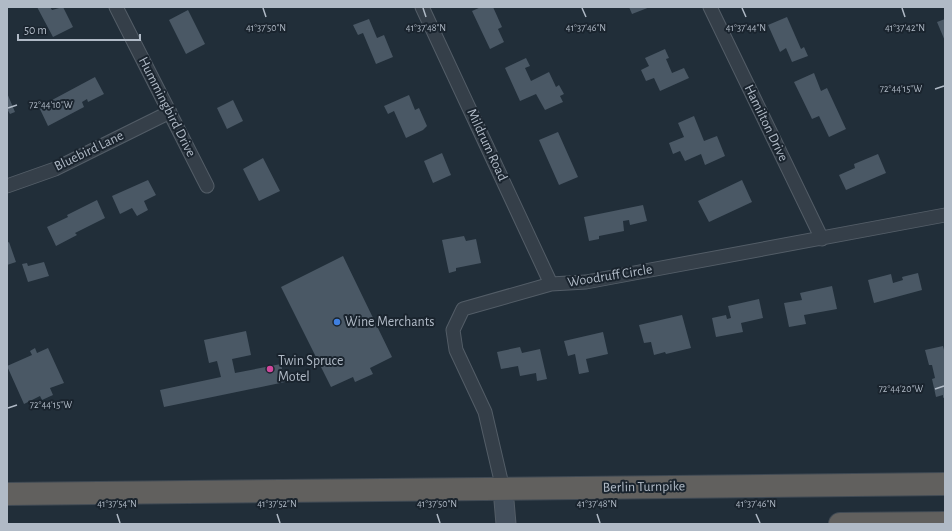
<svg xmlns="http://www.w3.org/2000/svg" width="952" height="531" viewBox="0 0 952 531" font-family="'Alegreya Sans',sans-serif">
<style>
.building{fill:#4a5865}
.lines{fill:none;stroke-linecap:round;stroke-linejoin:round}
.minor-casing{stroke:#535d67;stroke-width:15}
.secondary-casing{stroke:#535d67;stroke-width:21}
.trunk-casing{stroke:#404a54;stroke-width:24}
.minor{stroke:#353f49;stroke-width:13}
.secondary{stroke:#434f5c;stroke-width:19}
.trunk{stroke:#61605e;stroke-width:22}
.ticks{fill:none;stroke:#b0bac6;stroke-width:1.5}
.shop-dot{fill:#3f7fe0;stroke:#1a242e;stroke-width:1.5}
.hotel-dot{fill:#d1479c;stroke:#1a242e;stroke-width:1.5}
.labels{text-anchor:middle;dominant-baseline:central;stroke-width:4;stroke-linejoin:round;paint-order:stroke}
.street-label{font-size:14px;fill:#b0bac6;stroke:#1a242e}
.poi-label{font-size:14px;fill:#b0bac6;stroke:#1a242e;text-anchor:start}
.ticks-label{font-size:10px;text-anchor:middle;fill:#b0bac6;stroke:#1a242e;stroke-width:4;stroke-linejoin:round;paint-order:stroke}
</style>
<rect width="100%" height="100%" fill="#212e39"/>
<!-- building -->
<path class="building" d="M 37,7 L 50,7 L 52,10 L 63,7 L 73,27 L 53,37 Z
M 481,7 L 493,7 L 502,27 L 498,29 L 504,42 L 490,49 L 472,11 Z
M 629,7 L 650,7 L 632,14 Z
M 188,10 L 205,44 L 186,54 L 169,20 Z
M 787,17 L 801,49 L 804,47 L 808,56 L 792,62 L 786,48 L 780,52 L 768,25 Z
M 369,19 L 377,38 L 384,35 L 393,57 L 376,64 L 363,33 L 358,35 L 353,25 Z
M 945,19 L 945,41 L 937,22 Z
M 665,49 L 669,58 L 666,59 L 672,73 L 684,68 L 689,78 L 660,91 L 654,78 L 646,81 L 641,70 L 649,66 L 645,58 Z
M 526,58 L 530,66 L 525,68 L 531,81 L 549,72 L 556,87 L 559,85 L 564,94 L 560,96 L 563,102 L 545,110 L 536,94 L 520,101 L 505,68 Z
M 814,73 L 821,91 L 827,88 L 846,129 L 829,137 L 819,116 L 812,119 L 794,82 Z
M 95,77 L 104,94 L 88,102 L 87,99 L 82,102 L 84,107 L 48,126 L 39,107 Z
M 7,93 L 15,112 L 10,114 L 7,109 Z
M 409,95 L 415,110 L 419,108 L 427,126 L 423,130 L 406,138 L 394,111 L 388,114 L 384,106 Z
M 233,100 L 243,121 L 227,129 L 217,108 Z
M 694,116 L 704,141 L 717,136 L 725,156 L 705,165 L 701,154 L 685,161 L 680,151 L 673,154 L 669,143 L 684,137 L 678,123 Z
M 558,132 L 578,177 L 559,185 L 539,140 Z
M 442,153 L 451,175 L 433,183 L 424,161 Z
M 878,154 L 886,173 L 846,190 L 839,175 L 855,168 L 854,164 Z
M 263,158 L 280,191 L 259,201 L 243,169 Z
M 148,180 L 156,195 L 144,201 L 148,210 L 137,216 L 132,208 L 120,214 L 112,196 Z
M 742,180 L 752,202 L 709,222 L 698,201 Z
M 97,200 L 105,218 L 75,233 L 77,235 L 56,246 L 47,227 L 68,217 L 67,215 Z
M 643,205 L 647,221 L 630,225 L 629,220 L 623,221 L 624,231 L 599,236 L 599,239 L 589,241 L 584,217 Z
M 464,236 L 466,241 L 476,239 L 481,263 L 456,268 L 456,271 L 449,273 L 442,240 Z
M 9,242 L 16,262 L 7,265 L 7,243 Z
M 343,256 L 392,357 L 370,368 L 373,374 L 355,382 L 353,377 L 331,387 L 281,287 Z
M 44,262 L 49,276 L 28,282 L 22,264 L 27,263 L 28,266 Z
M 918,273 L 922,290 L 874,303 L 868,280 L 891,274 L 893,283 L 903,280 L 902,277 Z
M 832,286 L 837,309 L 804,315 L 806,324 L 789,327 L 784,303 L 802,300 L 800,293 Z
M 759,299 L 763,318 L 741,323 L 743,332 L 716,337 L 712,318 L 726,315 L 727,319 L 731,318 L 728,306 Z
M 682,315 L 691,348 L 666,354 L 665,352 L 654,355 L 651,342 L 644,343 L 639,325 Z
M 246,331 L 251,355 L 232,359 L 235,373 L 281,364 L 285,382 L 164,407 L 160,390 L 221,377 L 217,361 L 209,363 L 204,340 Z
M 603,332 L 608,354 L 586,359 L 589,372 L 579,374 L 575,354 L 568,356 L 564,341 Z
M 943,346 L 945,354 L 945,397 L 943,398 L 943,395 L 936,397 L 932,379 L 935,378 L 932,365 L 929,365 L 925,350 Z
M 520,347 L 522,353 L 540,349 L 547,379 L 537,381 L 536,373 L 520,376 L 518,366 L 501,369 L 497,352 Z
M 35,348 L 37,353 L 48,348 L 64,383 L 50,388 L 53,395 L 42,400 L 40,396 L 24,404 L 7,366 L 32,355 L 30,351 Z"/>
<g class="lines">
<defs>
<path id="minor" d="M 116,7 L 207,186
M 422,7 L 551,284
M 710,7 L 822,239
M 7,186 L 55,169 L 170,112
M 503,489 L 485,412 L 456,350 L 453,330 L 463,309 L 551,284 L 586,282 L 945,215"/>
<path id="secondary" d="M 503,489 L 506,524"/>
<path id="trunk" d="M 7,494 L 945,484
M 840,524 L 945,523"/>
</defs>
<!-- minor casing -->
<use href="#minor" class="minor-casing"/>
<!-- secondary casing -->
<use href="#secondary" class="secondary-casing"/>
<!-- trunk casing -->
<use href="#trunk" class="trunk-casing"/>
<!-- minor -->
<use href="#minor" class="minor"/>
<!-- secondary -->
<use href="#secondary" class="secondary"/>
<!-- trunk -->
<use href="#trunk" class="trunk"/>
</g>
<!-- ticks -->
<path class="ticks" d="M 263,8 L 266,17M 423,8 L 426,17M 582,8 L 586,17M 742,8 L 746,17M 902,8 L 905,17M 935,89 L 944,86M 8,108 L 17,105M 935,389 L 944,386M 8,408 L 17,405M 117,514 L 120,523M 277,514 L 280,523M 437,514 L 440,523M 597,514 L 600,523M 756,514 L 760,523"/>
<!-- markers -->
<circle class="shop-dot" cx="337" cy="322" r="4"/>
<circle class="hotel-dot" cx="270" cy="369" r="4"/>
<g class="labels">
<!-- street labels -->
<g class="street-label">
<text transform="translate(167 107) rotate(63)">Hummingbird Drive</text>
<text transform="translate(766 123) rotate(64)">Hamilton Drive</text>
<text transform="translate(487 145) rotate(65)">Mildrum Road</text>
<text transform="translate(89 151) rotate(-26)">Bluebird Lane</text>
<text transform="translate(610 276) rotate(-9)">Woodruff Circle</text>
<text transform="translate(644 487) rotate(-1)">Berlin Turnpike</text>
</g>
<!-- poi labels -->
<g class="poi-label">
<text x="345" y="322">Wine Merchants</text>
<text x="278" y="361">Twin Spruce<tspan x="278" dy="16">Motel</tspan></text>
</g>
</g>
<g class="ticks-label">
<text x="905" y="31">41°37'42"N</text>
<text x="266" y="31">41°37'50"N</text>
<text x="426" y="31">41°37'48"N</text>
<text x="586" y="31">41°37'46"N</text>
<text x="746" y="31">41°37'44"N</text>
<text x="901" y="92">72°44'15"W</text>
<text x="51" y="108">72°44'10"W</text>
<text x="901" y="392">72°44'20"W</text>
<text x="51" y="408">72°44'15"W</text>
<text x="117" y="507">41°37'54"N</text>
<text x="277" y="507">41°37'52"N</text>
<text x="437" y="507">41°37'50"N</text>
<text x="597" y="507">41°37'48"N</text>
<text x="756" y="507">41°37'46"N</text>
</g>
<!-- border -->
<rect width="952" height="531" fill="none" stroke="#b0bac6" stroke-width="16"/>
<!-- scale -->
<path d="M18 34v6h122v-6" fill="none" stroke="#b0bac6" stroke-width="2"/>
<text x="24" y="34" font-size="12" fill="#b0bac6" stroke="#1a242e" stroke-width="3" paint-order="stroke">50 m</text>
</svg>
